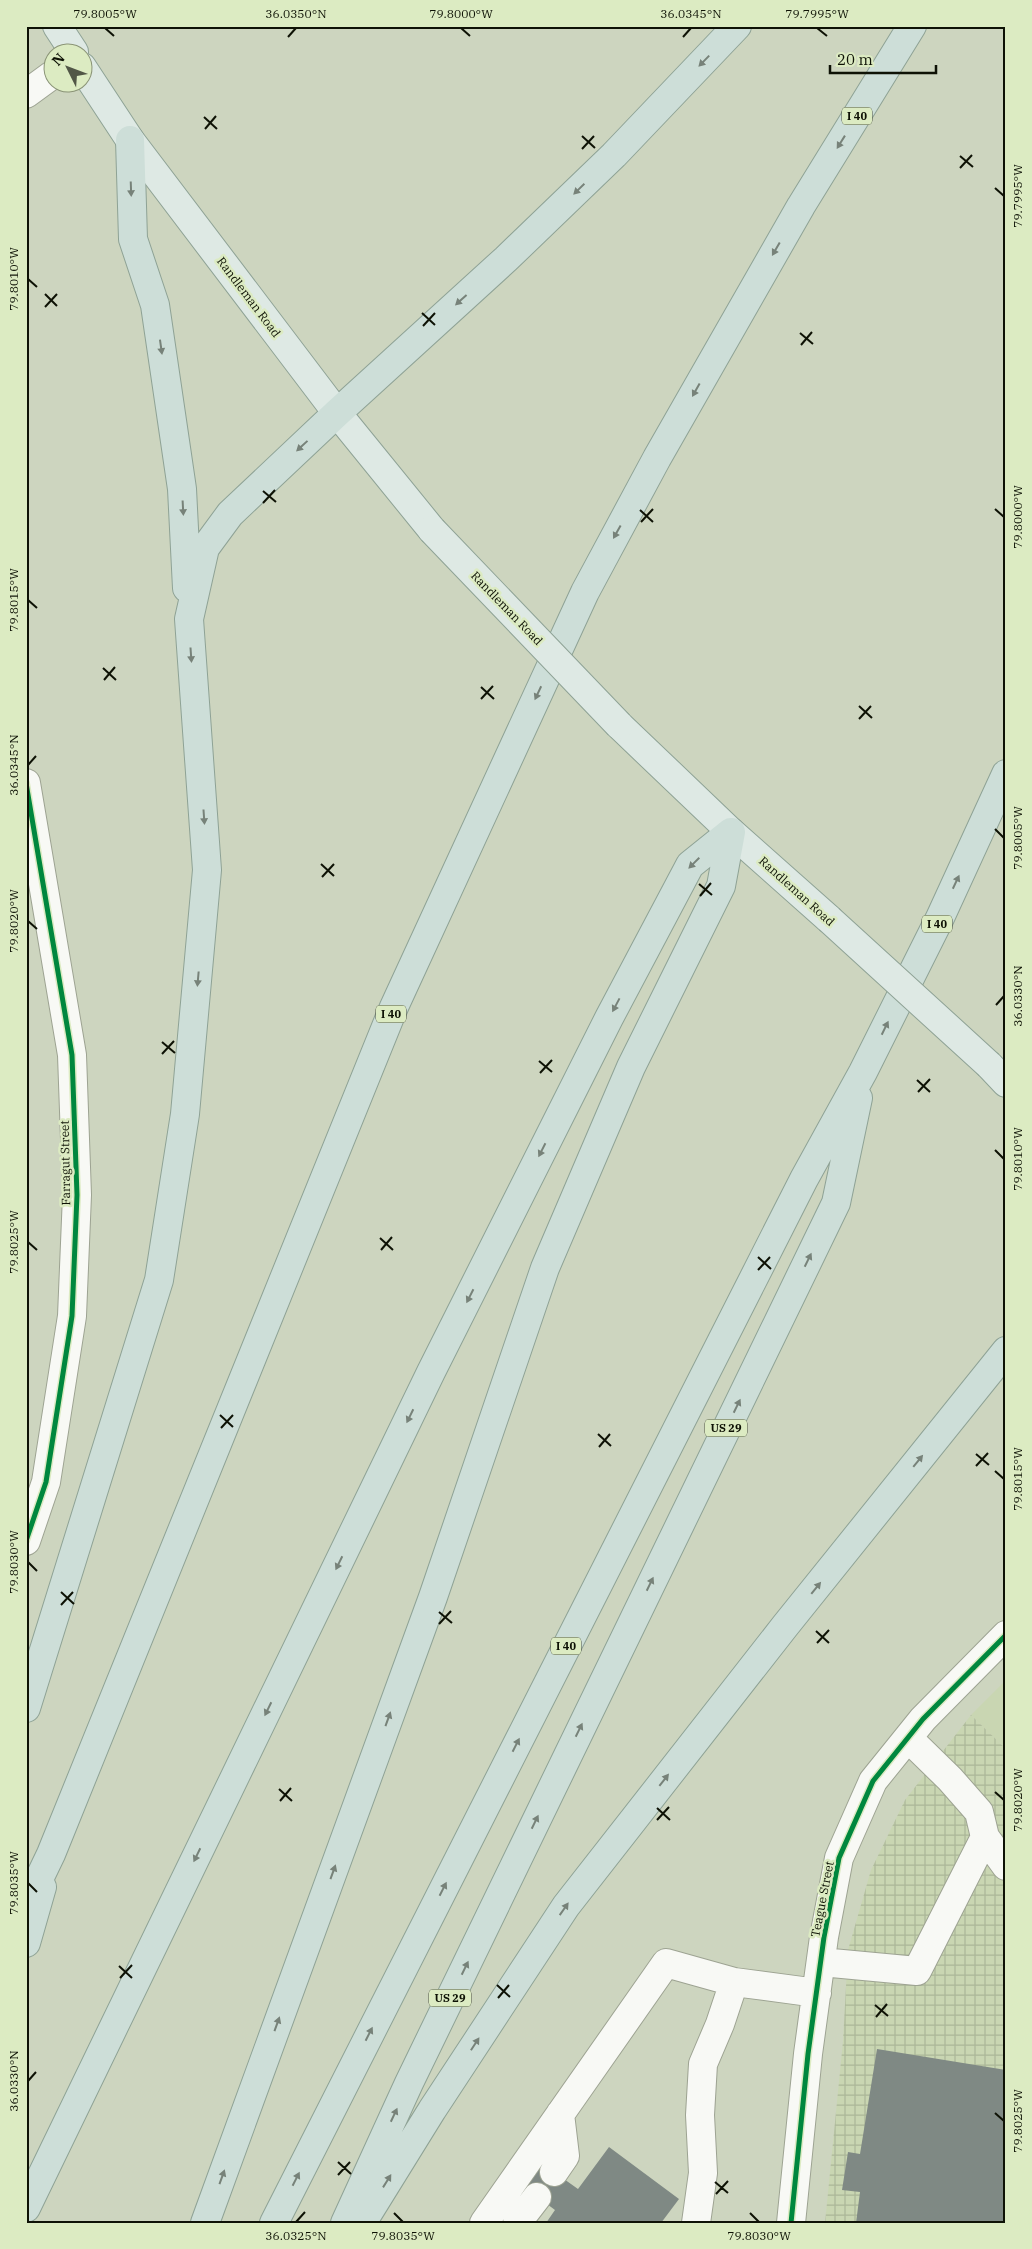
<svg xmlns="http://www.w3.org/2000/svg" width="1032" height="2249" viewBox="0 0 1032 2249" font-family="'IBM Plex Serif',serif">
<style>
.built{fill:#c9d6b2}
.industrial{fill:url(#industrial-grid)}
.building{fill:#7f8984}
.lines{fill:none;stroke-linecap:round;stroke-linejoin:round}
.minor-casing{stroke:#9da392;stroke-width:30}
.major-casing{stroke:#8ea295;stroke-width:30}
.highway-casing{stroke:#8ea295;stroke-width:30}
.minor{stroke:#f8f9f5;stroke-width:28}
.major{stroke:#dee9e4;stroke-width:28}
.highway{stroke:#cdded8;stroke-width:28}
.major-bridge-casing{stroke:#8ea295;stroke-width:30;stroke-linecap:butt}
.major-bridge{stroke:#dee9e4;stroke-width:28}
.cycleway-casing{stroke:#dcebc2;stroke-width:8}
.cycleway{stroke:#00873e;stroke-width:5}
.oneway{fill:#778279}
.ticks{fill:none;stroke:#0e1205;stroke-width:2}
.labels{text-anchor:middle;dominant-baseline:central;stroke-width:5;stroke-linejoin:round;paint-order:stroke}
.shield{fill:#dcebc2;stroke:#4c533e;stroke-width:1}
.shield-label{font-size:11px;font-weight:bold;fill:#0e1205}
.street-label{font-size:12px;fill:#0e1205;stroke:#dcebc2}
.neatline{fill:none;stroke:#0e1205;stroke-width:2}
.ticks-label{font-size:12px;text-anchor:middle;fill:#0e1205}
</style>
<defs>
<pattern id="industrial-grid" width="8" height="8" patternUnits="userSpaceOnUse" patternTransform="scale(1.25)"><rect width="8" height="8" fill="#c9d6b2"/><path d="M0 4h8M4 0v8" fill="none" stroke="#abb798"/></pattern>
</defs>
<rect width="100%" height="100%" fill="#cdd5bf"/>
<!-- built -->
<path class="built" d="M 1006,1680 L 1006,1749 L 971,1715 Z"/>
<!-- industrial -->
<path class="industrial" d="M 971,1715 L 1006,1749 L 1006,2223 L 825,2223 L 843,2041 L 848,1950 L 871,1870 L 905,1800 Z"/>
<!-- building -->
<path class="building" d="M 877,2049 L 1006,2070 L 1006,2223 L 856,2223 L 860,2192 L 842,2190 L 848,2152 L 860,2154 Z
M 609,2147 L 679,2199 L 661,2223 L 546,2223 L 555,2210 L 523,2186 L 540,2162 L 578,2189 Z"/>
<g class="lines">
<defs>
<path id="minor" d="M 26,94 L 52,75
M 26,783 L 72,1055 L 77,1195 L 72,1316 L 46,1482 L 26,1541
M 985,1837 L 1006,1866
M 821,1962 L 917,1971 L 985,1837 L 979,1812 L 950,1779 L 908,1738
M 554,2172 L 565,2156 L 560,2114
M 484,2223 L 666,1963 L 734,1982
M 517,2223 L 537,2197
M 696,2223 L 703,2173 L 700,2115 L 703,2064 L 720,2024 L 734,1982 L 817,1993
M 791,2223 L 808,2054 L 824,1937 L 839,1858 L 873,1781 L 923,1719 L 1006,1635"/>
<path id="major" d="M 57,26 L 74,52
M 82,67 L 130,140 L 337,413 L 432,530
M 619,725 L 731,832 L 829,919
M 989,1065 L 1006,1083"/>
<path id="highway" d="M 130,140 L 133,239 L 155,305 L 182,489 L 187,588
M 26,1708 L 159,1280 L 185,1114 L 207,870 L 189,619 L 205,548 L 230,514 L 337,413 L 506,259 L 614,155 L 737,26
M 26,1906 L 51,1854 L 394,1007 L 585,592 L 657,458 L 801,206 L 912,26
M 26,1943 L 42,1887
M 26,2208 L 431,1372 L 609,1018 L 690,865 L 731,832
M 205,2223 L 433,1597 L 545,1268 L 631,1067 L 721,886 L 731,832
M 274,2223 L 804,1179 L 863,1072 L 939,920 L 1006,774
M 345,2223 L 409,2083 L 836,1203 L 858,1098
M 362,2223 L 432,2110 L 566,1906 L 785,1626 L 1006,1351"/>
</defs>
<!-- minor casing -->
<use href="#minor" class="minor-casing"/>
<!-- major casing -->
<use href="#major" class="major-casing"/>
<!-- highway casing -->
<use href="#highway" class="highway-casing"/>
<!-- minor -->
<use href="#minor" class="minor"/>
<!-- major -->
<use href="#major" class="major"/>
<!-- highway -->
<use href="#highway" class="highway"/>
<defs>
<path id="major-bridge" d="M 432,530 L 619,725
M 829,919 L 989,1065"/>
</defs>
<!-- major-bridge casing -->
<use href="#major-bridge" class="major-bridge-casing"/>
<!-- major-bridge -->
<use href="#major-bridge" class="major-bridge"/>
<defs>
<path id="cycleway" d="M 26,783 L 72,1055 L 77,1195 L 72,1316 L 46,1482 L 26,1541
M 791,2223 L 808,2054 L 824,1937 L 839,1858 L 873,1781 L 923,1719 L 1006,1635"/>
</defs>
<!-- cycleway casing -->
<use href="#cycleway" class="cycleway-casing"/>
<!-- cycleway -->
<use href="#cycleway" class="cycleway"/>
</g>
<!-- one-way arrows -->
<defs><path id="oneway-solid" d="M-6-.8H1V-3.2L6.5 0L1 3.2V.8H-6Z" transform="scale(1.25)"/></defs>
<g class="oneway">
<use href="#oneway-solid" transform="translate(704 61) rotate(134)"/>
<use href="#oneway-solid" transform="translate(841 142) rotate(122)"/>
<use href="#oneway-solid" transform="translate(131 189) rotate(88)"/>
<use href="#oneway-solid" transform="translate(579 189) rotate(136)"/>
<use href="#oneway-solid" transform="translate(776 249) rotate(120)"/>
<use href="#oneway-solid" transform="translate(461 300) rotate(138)"/>
<use href="#oneway-solid" transform="translate(161 347) rotate(82)"/>
<use href="#oneway-solid" transform="translate(696 390) rotate(119)"/>
<use href="#oneway-solid" transform="translate(302 446) rotate(137)"/>
<use href="#oneway-solid" transform="translate(183 508) rotate(87)"/>
<use href="#oneway-solid" transform="translate(617 532) rotate(119)"/>
<use href="#oneway-solid" transform="translate(191 655) rotate(86)"/>
<use href="#oneway-solid" transform="translate(538 693) rotate(115)"/>
<use href="#oneway-solid" transform="translate(204 817) rotate(86)"/>
<use href="#oneway-solid" transform="translate(694 863) rotate(135)"/>
<use href="#oneway-solid" transform="translate(956 882) rotate(-65)"/>
<use href="#oneway-solid" transform="translate(198 979) rotate(95)"/>
<use href="#oneway-solid" transform="translate(616 1005) rotate(118)"/>
<use href="#oneway-solid" transform="translate(885 1028) rotate(-64)"/>
<use href="#oneway-solid" transform="translate(542 1150) rotate(117)"/>
<use href="#oneway-solid" transform="translate(808 1260) rotate(-64)"/>
<use href="#oneway-solid" transform="translate(470 1296) rotate(117)"/>
<use href="#oneway-solid" transform="translate(737 1406) rotate(-64)"/>
<use href="#oneway-solid" transform="translate(410 1416) rotate(116)"/>
<use href="#oneway-solid" transform="translate(918 1461) rotate(-51)"/>
<use href="#oneway-solid" transform="translate(339 1563) rotate(116)"/>
<use href="#oneway-solid" transform="translate(650 1584) rotate(-64)"/>
<use href="#oneway-solid" transform="translate(816 1588) rotate(-51)"/>
<use href="#oneway-solid" transform="translate(268 1709) rotate(116)"/>
<use href="#oneway-solid" transform="translate(388 1719) rotate(-70)"/>
<use href="#oneway-solid" transform="translate(579 1730) rotate(-64)"/>
<use href="#oneway-solid" transform="translate(516 1745) rotate(-63)"/>
<use href="#oneway-solid" transform="translate(664 1780) rotate(-52)"/>
<use href="#oneway-solid" transform="translate(535 1822) rotate(-64)"/>
<use href="#oneway-solid" transform="translate(197 1855) rotate(116)"/>
<use href="#oneway-solid" transform="translate(333 1872) rotate(-70)"/>
<use href="#oneway-solid" transform="translate(443 1889) rotate(-63)"/>
<use href="#oneway-solid" transform="translate(564 1909) rotate(-55)"/>
<use href="#oneway-solid" transform="translate(465 1968) rotate(-64)"/>
<use href="#oneway-solid" transform="translate(277 2024) rotate(-70)"/>
<use href="#oneway-solid" transform="translate(369 2034) rotate(-63)"/>
<use href="#oneway-solid" transform="translate(475 2044) rotate(-57)"/>
<use href="#oneway-solid" transform="translate(394 2115) rotate(-65)"/>
<use href="#oneway-solid" transform="translate(222 2177) rotate(-70)"/>
<use href="#oneway-solid" transform="translate(296 2179) rotate(-63)"/>
<use href="#oneway-solid" transform="translate(387 2181) rotate(-58)"/>
</g>
<!-- ticks -->
<path class="ticks" d="M 105,28 L 114,36M 461,28 L 470,36M 817,28 L 827,36M 288,37 L 296,28M 683,37 L 691,28M 204,117 L 217,129M 205,129 L 216,116M 582,136 L 595,148M 582,149 L 594,136M 960,156 L 973,167M 960,168 L 972,155M 995,188 L 1004,196M 28,279 L 37,287M 45,294 L 57,306M 45,307 L 57,294M 422,313 L 435,325M 423,326 L 435,313M 800,333 L 813,344M 801,345 L 812,332M 263,491 L 276,502M 263,503 L 275,490M 995,509 L 1004,517M 640,510 L 653,522M 641,522 L 653,509M 28,600 L 37,608M 103,668 L 116,680M 104,680 L 115,667M 481,687 L 494,699M 481,699 L 493,686M 859,706 L 872,718M 859,719 L 871,706M 28,765 L 36,756M 995,829 L 1004,838M 321,864 L 334,876M 322,877 L 334,864M 699,884 L 712,895M 700,896 L 711,883M 28,921 L 37,929M 996,1005 L 1004,996M 162,1042 L 175,1053M 162,1054 L 174,1041M 539,1061 L 552,1072M 540,1073 L 552,1060M 917,1080 L 930,1092M 918,1092 L 930,1079M 995,1150 L 1004,1159M 380,1238 L 393,1250M 28,1242 L 37,1250M 381,1250 L 392,1237M 758,1257 L 771,1269M 758,1270 L 770,1257M 220,1415 L 233,1427M 221,1428 L 233,1415M 598,1434 L 611,1446M 599,1447 L 610,1434M 976,1454 L 989,1465M 976,1466 L 988,1453M 995,1471 L 1004,1479M 28,1562 L 37,1571M 61,1592 L 74,1604M 61,1605 L 73,1592M 439,1612 L 452,1623M 439,1624 L 451,1611M 816,1631 L 829,1643M 817,1643 L 829,1630M 279,1789 L 292,1801M 995,1792 L 1004,1800M 280,1801 L 291,1788M 657,1808 L 670,1820M 657,1820 L 669,1807M 28,1883 L 37,1892M 119,1966 L 132,1978M 120,1978 L 132,1965M 497,1985 L 510,1997M 498,1998 L 509,1985M 875,2005 L 888,2016M 876,2017 L 887,2004M 28,2081 L 36,2072M 995,2113 L 1004,2121M 338,2162 L 351,2174M 338,2175 L 350,2162M 715,2182 L 728,2193M 716,2194 L 728,2181M 394,2213 L 403,2222M 750,2213 L 759,2222M 296,2222 L 305,2212"/>
<g class="labels">
<!-- shield labels -->
<g class="shield">
<rect x="842" y="107.5" width="30" height="17" rx="4"/>
<rect x="922" y="915.5" width="30" height="17" rx="4"/>
<rect x="376" y="1005.5" width="30" height="17" rx="4"/>
<rect x="705" y="1419.5" width="42" height="17" rx="4"/>
<rect x="551" y="1637.5" width="30" height="17" rx="4"/>
<rect x="429" y="1989.5" width="42" height="17" rx="4"/>
</g>
<g class="shield-label">
<text x="857" y="116">I 40</text>
<text x="937" y="924">I 40</text>
<text x="391" y="1014">I 40</text>
<text x="726" y="1428">US 29</text>
<text x="566" y="1646">I 40</text>
<text x="450" y="1998">US 29</text>
</g>
<!-- street labels -->
<g class="street-label">
<text transform="translate(249 297) rotate(53)">Randleman Road</text>
<text transform="translate(507 608) rotate(46)">Randleman Road</text>
<text transform="translate(797 891) rotate(42)">Randleman Road</text>
<text transform="translate(65 1163) rotate(-91)">Farragut Street</text>
<text transform="translate(822 1899) rotate(-79)">Teague Street</text>
</g>
</g>
<!-- border -->
<rect width="1032" height="2249" fill="none" stroke="#dcebc2" stroke-width="55"/>
<!-- north arrow -->
<g transform="translate(68 68) rotate(312)"><circle r="24" fill="#dcebc2" stroke="#8a9476"/>
<path d="M0-4L9 19L0 12L-9 19Z" fill="#515646"/>
<text y="-8" font-size="14" font-weight="bold" text-anchor="middle" fill="#0e1205">N</text>
</g>
<!-- scale -->
<path d="M830 65v8h106v-8" fill="none" stroke="#0e1205" stroke-width="2.5"/>
<text x="837" y="65" font-size="15" fill="#0e1205" stroke="#dcebc2" stroke-width="4" paint-order="stroke">20 m</text>
<rect x="28" y="28" width="976" height="2194" class="neatline"/>
<g class="ticks-label">
<text x="105" y="18">79.8005°W</text>
<text x="296" y="18">36.0350°N</text>
<text x="461" y="18">79.8000°W</text>
<text x="691" y="18">36.0345°N</text>
<text x="817" y="18">79.7995°W</text>
<text transform="translate(1018 196) rotate(-90)" y="4">79.7995°W</text>
<text transform="translate(14 279) rotate(-90)" y="4">79.8010°W</text>
<text transform="translate(1018 517) rotate(-90)" y="4">79.8000°W</text>
<text transform="translate(14 600) rotate(-90)" y="4">79.8015°W</text>
<text transform="translate(14 765) rotate(-90)" y="4">36.0345°N</text>
<text transform="translate(1018 838) rotate(-90)" y="4">79.8005°W</text>
<text transform="translate(14 921) rotate(-90)" y="4">79.8020°W</text>
<text transform="translate(1018 996) rotate(-90)" y="4">36.0330°N</text>
<text transform="translate(1018 1159) rotate(-90)" y="4">79.8010°W</text>
<text transform="translate(14 1242) rotate(-90)" y="4">79.8025°W</text>
<text transform="translate(1018 1479) rotate(-90)" y="4">79.8015°W</text>
<text transform="translate(14 1562) rotate(-90)" y="4">79.8030°W</text>
<text transform="translate(1018 1800) rotate(-90)" y="4">79.8020°W</text>
<text transform="translate(14 1883) rotate(-90)" y="4">79.8035°W</text>
<text transform="translate(14 2081) rotate(-90)" y="4">36.0330°N</text>
<text transform="translate(1018 2121) rotate(-90)" y="4">79.8025°W</text>
<text x="296" y="2240">36.0325°N</text>
<text x="403" y="2240">79.8035°W</text>
<text x="759" y="2240">79.8030°W</text>
</g>
</svg>
